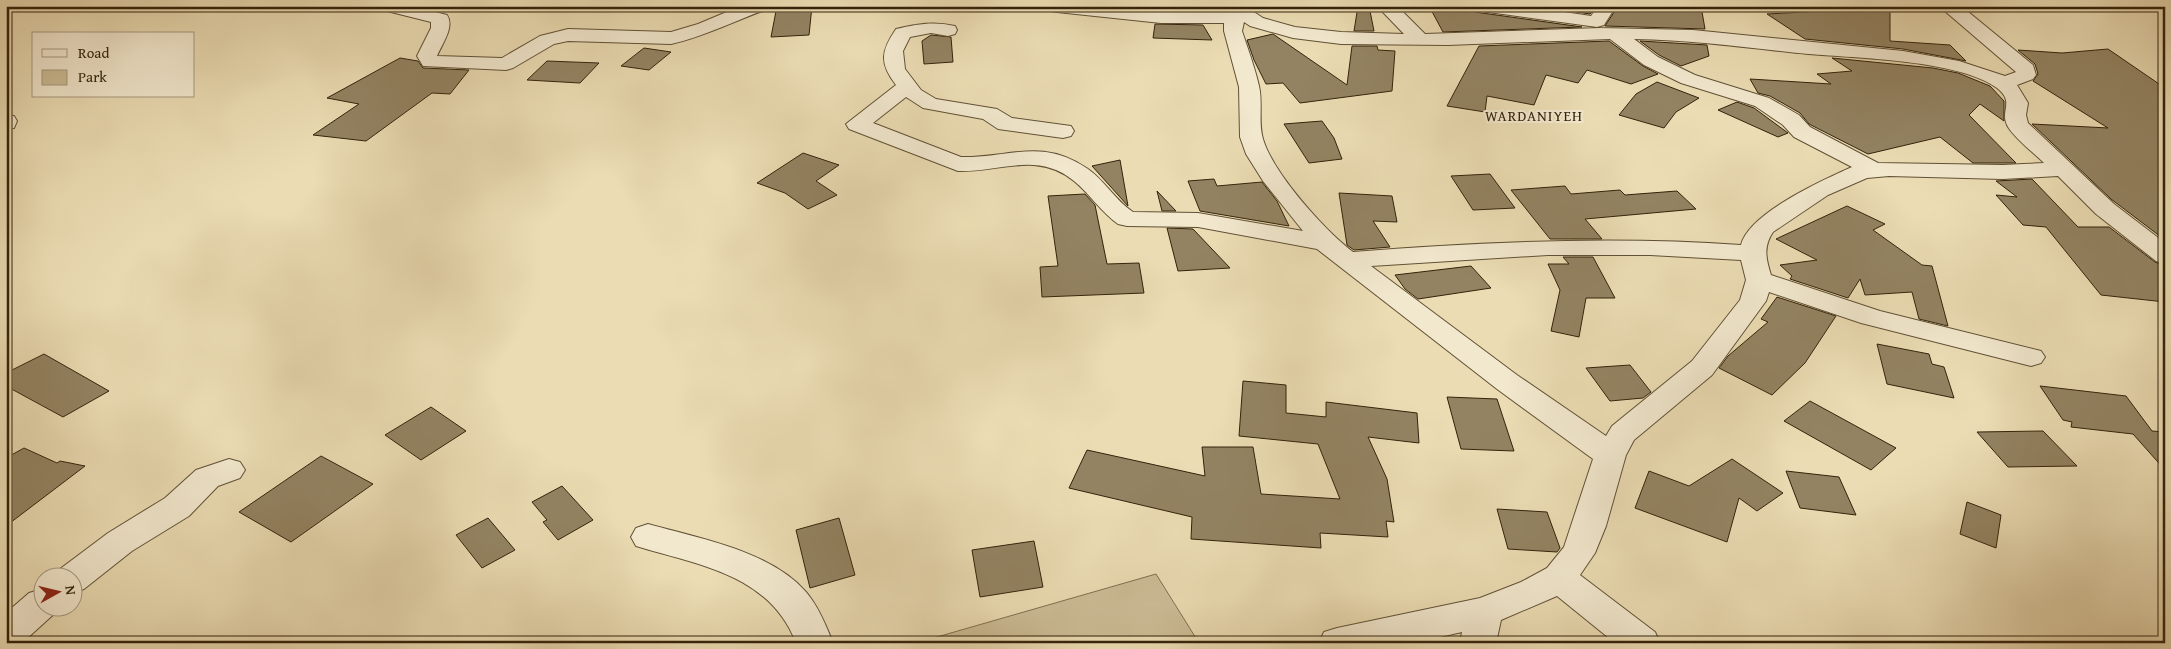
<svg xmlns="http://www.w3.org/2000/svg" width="2171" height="649" viewBox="0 0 2171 649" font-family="'Gentium Book Plus',serif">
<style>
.green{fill:#ccbd96;stroke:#807050}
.building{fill:#938362;stroke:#33230b}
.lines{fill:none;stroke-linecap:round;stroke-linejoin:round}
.minor-casing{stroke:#615135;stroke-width:2}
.minor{fill:#f2e8ce;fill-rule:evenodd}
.labels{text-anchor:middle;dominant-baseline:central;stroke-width:4;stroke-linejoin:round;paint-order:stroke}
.far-quarter-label{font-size:15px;letter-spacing:1px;fill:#33230b;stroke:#f2e8ce}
</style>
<rect width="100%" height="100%" fill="#ebdcb3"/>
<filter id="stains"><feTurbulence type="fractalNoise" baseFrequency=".004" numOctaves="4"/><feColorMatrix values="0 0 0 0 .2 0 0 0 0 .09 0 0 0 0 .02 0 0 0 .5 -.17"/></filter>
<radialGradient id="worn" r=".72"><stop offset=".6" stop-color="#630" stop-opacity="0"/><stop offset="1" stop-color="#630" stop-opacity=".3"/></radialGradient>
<!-- green -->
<path class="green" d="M 1156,574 L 1199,643 L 916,643 Z"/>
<!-- building -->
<path class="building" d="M 777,6 L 812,6 L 809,35 L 771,37 Z
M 1150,6 L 1193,6 L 1195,9 L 1161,9 Z
M 1358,6 L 1369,6 L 1374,31 L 1354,31 Z
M 1429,6 L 1471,8 L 1475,12 L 1582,27 L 1443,32 Z
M 1538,6 L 1596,6 L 1590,14 Z
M 1618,6 L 1701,6 L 1705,29 L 1605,26 Z
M 1836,6 L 1890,6 L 1890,41 L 1950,45 L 1966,61 L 1903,49 L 1805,39 L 1767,14 L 1842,10 Z
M 1155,24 L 1203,25 L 1212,40 L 1153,38 Z
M 1273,34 L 1347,85 L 1352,46 L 1377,46 L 1378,50 L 1395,51 L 1392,91 L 1300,103 L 1283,83 L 1266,84 L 1254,60 L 1247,40 Z
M 931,35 L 951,37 L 953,62 L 924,64 L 922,41 Z
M 1609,41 L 1643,66 L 1658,74 L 1631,84 L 1587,70 L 1578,83 L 1546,75 L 1534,105 L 1487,96 L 1485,112 L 1447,106 L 1479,46 Z
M 1640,41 L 1707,45 L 1709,56 L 1681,66 L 1659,55 Z
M 644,48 L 671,52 L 649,70 L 621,66 Z
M 2108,49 L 2165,88 L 2165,240 L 2111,199 L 2032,124 L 2108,128 L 2033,81 L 2038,74 L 2035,64 L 2018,50 L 2062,53 Z
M 400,58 L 418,61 L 423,68 L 469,70 L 450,94 L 432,93 L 366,141 L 313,135 L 359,104 L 327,98 Z
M 1832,58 L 1933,68 L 1958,73 L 1990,86 L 2004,101 L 2004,121 L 1980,104 L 1969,115 L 2016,163 L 1973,163 L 1940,137 L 1868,154 L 1809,124 L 1800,113 L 1770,96 L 1758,93 L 1750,79 L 1831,84 L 1817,74 L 1852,71 Z
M 547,61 L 599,63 L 580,83 L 527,80 Z
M 1657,82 L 1699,98 L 1676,112 L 1664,128 L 1619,115 L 1636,94 Z
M 1737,102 L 1754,108 L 1788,133 L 1778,137 L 1718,110 Z
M 1322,121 L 1334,138 L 1342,159 L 1309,163 L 1284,124 Z
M 803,153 L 839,165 L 816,181 L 837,195 L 808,209 L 785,193 L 757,183 Z
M 1120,160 L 1128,206 L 1092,166 Z
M 1490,174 L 1515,208 L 1473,210 L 1451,176 Z
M 1214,179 L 1217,186 L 1262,182 L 1277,201 L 1289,226 L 1200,211 L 1188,181 Z
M 2032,179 L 2078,227 L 2109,227 L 2155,262 L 2165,266 L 2165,302 L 2101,295 L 2046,227 L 2023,225 L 1996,195 L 2017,197 L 1996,181 Z
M 1565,186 L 1571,194 L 1620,190 L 1625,195 L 1677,191 L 1696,209 L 1585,219 L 1602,239 L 1550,239 L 1511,190 Z
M 1157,191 L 1176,211 L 1162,211 Z
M 1339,193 L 1392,196 L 1397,222 L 1373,221 L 1390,247 L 1354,250 L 1347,245 Z
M 1085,194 L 1095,205 L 1107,264 L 1139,263 L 1144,293 L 1042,297 L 1040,267 L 1058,266 L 1048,196 Z
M 1847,206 L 1885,224 L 1873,230 L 1922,265 L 1932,266 L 1948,326 L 1919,319 L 1912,292 L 1865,295 L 1860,279 L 1848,298 L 1790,279 L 1792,276 L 1780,265 L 1817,260 L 1776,239 Z
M 1167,228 L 1193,229 L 1230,268 L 1178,271 Z
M 1563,257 L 1593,257 L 1615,298 L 1586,298 L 1579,337 L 1551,331 L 1560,290 L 1548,264 L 1569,264 Z
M 1471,266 L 1491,288 L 1418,299 L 1405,289 L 1395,275 Z
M 1777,297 L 1836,316 L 1805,363 L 1772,395 L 1719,368 L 1728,356 L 1768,322 L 1761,319 Z
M 1877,344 L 1929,354 L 1932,364 L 1944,367 L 1954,398 L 1887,384 Z
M 44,354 L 109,391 L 63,417 L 6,386 L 6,373 Z
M 1630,365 L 1651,392 L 1643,398 L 1610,401 L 1586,368 Z
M 1243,381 L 1286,385 L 1286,413 L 1326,417 L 1326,402 L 1417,413 L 1419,443 L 1368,437 L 1387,479 L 1394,522 L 1386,521 L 1388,537 L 1320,533 L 1321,548 L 1191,539 L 1192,517 L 1069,488 L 1087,450 L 1205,476 L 1202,447 L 1253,447 L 1261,494 L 1340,499 L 1318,444 L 1239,436 Z
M 2040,386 L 2126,396 L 2152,431 L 2165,432 L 2165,470 L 2133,434 L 2071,427 L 2072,422 L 2063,420 Z
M 1447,397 L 1497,399 L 1514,451 L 1461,449 Z
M 1810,401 L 1896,448 L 1871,470 L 1784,421 Z
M 431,407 L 466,431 L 421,460 L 385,435 Z
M 2043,431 L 2077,466 L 2008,467 L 1977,432 Z
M 24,448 L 57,463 L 60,461 L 85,466 L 6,526 L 6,458 Z
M 321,456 L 373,484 L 291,542 L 239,512 Z
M 1732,459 L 1783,493 L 1757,511 L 1739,498 L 1727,542 L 1635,508 L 1649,471 L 1689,486 Z
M 1786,471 L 1839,477 L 1856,515 L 1800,508 Z
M 562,486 L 593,520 L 558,540 L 543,522 L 547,520 L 532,502 Z
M 1967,502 L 2001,515 L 1996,548 L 1960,534 Z
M 1497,509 L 1547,512 L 1560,548 L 1557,552 L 1508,549 Z
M 488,518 L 515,550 L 482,568 L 456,535 Z
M 839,518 L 855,575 L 810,588 L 796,530 Z
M 1034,541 L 1043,587 L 980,597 L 972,550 Z"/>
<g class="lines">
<defs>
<path id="minor" d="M 380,6 L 412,6 L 447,15 C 455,27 442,44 437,56 L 502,58 L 540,36 L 568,29 L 671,32 L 698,24 L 741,6 L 768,6 L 765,10 C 734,21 704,37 671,44 L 568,41 L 554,44 L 513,68 L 506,70 L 423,66 L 417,56 L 431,28 L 431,22 L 383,10 Z
M 1106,6 L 1161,11 L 1229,11 L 1224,6 L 1245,6 L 1263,18 L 1295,27 L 1341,32 L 1404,34 L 1377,6 L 1397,6 L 1425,34 L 1600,28 L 1693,30 L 1903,51 L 1959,61 L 2005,76 L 2016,72 L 1939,6 L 1961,6 L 2033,65 L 2036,75 L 2033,79 L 2017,85 L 2028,103 L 2026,115 L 2028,123 L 2114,204 L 2165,243 L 2165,264 L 2156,261 L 2096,214 L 2058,176 L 2003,179 L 1889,176 L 1867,178 L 1828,195 L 1773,232 C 1763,247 1766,259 1771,275 L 1880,311 L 2041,351 L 2045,357 L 2041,363 L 2031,366 L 1861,323 L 1769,292 L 1766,301 L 1712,375 L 1634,440 L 1626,455 L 1606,526 L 1595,553 L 1580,575 L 1655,632 L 1660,643 L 1615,643 L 1557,596 L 1501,620 L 1496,643 L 1460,643 L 1462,632 L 1414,643 L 1319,643 L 1324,632 L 1337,628 L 1480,598 L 1521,582 L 1547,568 L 1564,547 L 1593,459 L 1497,389 L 1317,249 L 1198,227 L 1127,226 L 1118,224 C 1101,212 1090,194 1074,181 C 1038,151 1000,172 958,171 L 849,129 L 846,124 L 896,85 C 879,63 881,51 896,29 C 917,24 934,21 955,26 L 957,30 L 955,34 L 948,36 L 931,33 L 910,37 L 903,51 L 905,69 L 921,90 L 936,99 L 997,109 L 1012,118 L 1071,126 L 1074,131 L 1071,136 L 1063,138 L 998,129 L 983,119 L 923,108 L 906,97 L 873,123 L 961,157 C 1010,158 1042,137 1088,169 C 1105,181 1115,200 1133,212 L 1198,213 L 1303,231 L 1263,181 L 1246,154 L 1240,137 L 1239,87 L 1224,31 L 1224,23 L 1161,23 L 1057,12 L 1051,11 L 1048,7 ZM 1244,22 L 1250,26 L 1293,38 L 1341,44 L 1448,45 L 1610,39 L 1644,65 L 1681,83 L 1755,106 L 1783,125 L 1794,137 L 1852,167 C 1823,180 1749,213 1741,245 C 1612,236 1482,242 1353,252 C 1324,230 1273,173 1263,139 C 1258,123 1263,103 1259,86 C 1255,68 1248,49 1242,31 ZM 1634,39 C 1693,40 1750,48 1808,54 C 1856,58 1959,60 1997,88 C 2015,102 2000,110 2007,125 C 2013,137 2034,153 2044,163 L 2003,165 L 1878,163 L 1810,127 L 1799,115 L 1769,98 L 1695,75 L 1658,57 ZM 1548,255 L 1650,255 L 1741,260 L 1746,280 L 1740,300 L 1692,361 L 1612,426 L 1606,436 L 1517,375 L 1371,266 Z
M 1472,6 L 1524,6 L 1591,16 L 1598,6 L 1616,6 L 1604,25 L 1597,27 L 1481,11 L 1475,10 Z
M 6,115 L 14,116 L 17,121 L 14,128 L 6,129 Z
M 229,459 L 240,462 L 245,470 L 240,478 L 218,486 L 189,516 L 132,551 L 84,589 L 72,593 L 72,576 L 56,576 L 60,569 L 108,533 L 165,498 L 196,470 Z
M 648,524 C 698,538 771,551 806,592 C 818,606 826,625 833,643 L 796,643 C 770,574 698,565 636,546 L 631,537 L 636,528 Z
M 42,589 L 42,606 L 58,606 L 55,613 L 22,643 L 6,643 L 6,613 L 29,593 Z"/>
</defs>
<!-- minor casing -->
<use href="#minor" class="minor-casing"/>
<!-- minor -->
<use href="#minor" class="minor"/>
</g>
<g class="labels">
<!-- far-quarter labels -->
<g class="far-quarter-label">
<text x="1534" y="115">WARDANIYEH</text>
</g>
</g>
<!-- margin -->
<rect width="2171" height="649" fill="none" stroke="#ebdcb3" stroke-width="25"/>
<rect x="8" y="8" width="2156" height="634" fill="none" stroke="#33230b" stroke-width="2.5"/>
<rect x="12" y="12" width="2146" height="624" fill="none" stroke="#33230b"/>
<!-- legend -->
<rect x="32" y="32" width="162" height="65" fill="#f2e8ce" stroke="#a69980"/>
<rect x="42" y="49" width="25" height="8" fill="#f2e8ce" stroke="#a69980"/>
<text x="78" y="58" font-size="15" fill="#33230b">Road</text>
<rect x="42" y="70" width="25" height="15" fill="#ccbd96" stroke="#a69980"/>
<text x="78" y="82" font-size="15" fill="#33230b">Park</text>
<!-- north arrow -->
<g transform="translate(58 592) rotate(82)"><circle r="24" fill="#f2e8ce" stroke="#a69980"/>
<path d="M0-4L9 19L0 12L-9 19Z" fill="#8f2418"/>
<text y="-8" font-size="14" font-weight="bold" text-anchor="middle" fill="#33230b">N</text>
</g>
<rect width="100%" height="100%" filter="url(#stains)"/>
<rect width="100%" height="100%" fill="url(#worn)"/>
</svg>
